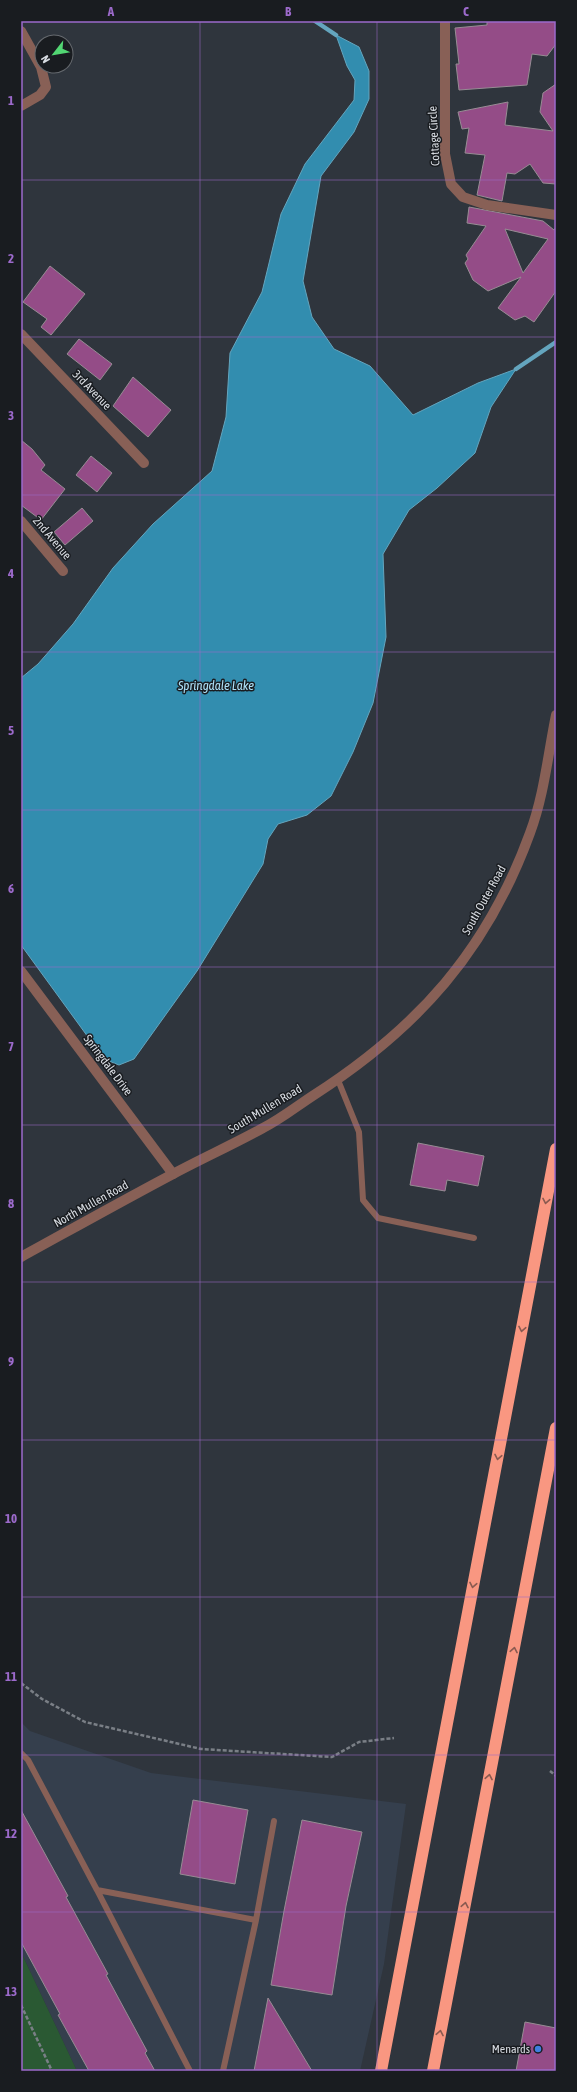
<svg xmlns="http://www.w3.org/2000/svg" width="577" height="2092" viewBox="0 0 577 2092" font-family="'Asap Condensed',sans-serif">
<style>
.built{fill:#353f4d}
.green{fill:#2a5933}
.water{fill:#328daf;stroke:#64a5be}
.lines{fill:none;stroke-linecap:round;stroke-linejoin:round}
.stream{stroke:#64a5be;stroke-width:4.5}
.building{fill:#944c87;stroke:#978c94;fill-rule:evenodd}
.path{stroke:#7a7f86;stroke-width:2.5;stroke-dasharray:4 2;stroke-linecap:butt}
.service{stroke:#886056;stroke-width:6}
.minor{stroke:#886056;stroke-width:10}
.tertiary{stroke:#886056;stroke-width:10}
.motorway{stroke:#f99781;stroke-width:12}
.oneway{stroke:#895a50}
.grid{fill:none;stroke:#9c6acb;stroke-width:1;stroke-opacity:0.55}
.shop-dot{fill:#3f7fe0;stroke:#191c20;stroke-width:1.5}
.labels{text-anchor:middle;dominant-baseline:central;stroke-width:3;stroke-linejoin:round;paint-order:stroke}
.street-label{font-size:12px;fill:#d8dce2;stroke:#191c20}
.poi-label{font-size:12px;fill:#d8dce2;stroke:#191c20;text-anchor:end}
.water-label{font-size:13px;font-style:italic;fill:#ade0f7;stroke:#191c20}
.neatline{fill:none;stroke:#9c6acb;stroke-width:1.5}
.grid-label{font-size:13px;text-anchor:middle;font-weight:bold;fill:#9c6acb}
</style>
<rect width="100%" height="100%" fill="#2f353d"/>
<!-- built -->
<path class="built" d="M 21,1722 L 30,1731 L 151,1773 L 406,1804 L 384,1964 L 360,2071 L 77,2071 L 21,1952 Z"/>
<!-- green -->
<path class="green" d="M 21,1952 L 77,2071 L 21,2071 Z"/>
<!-- water -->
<path class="water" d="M 336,35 L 359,47 L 369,71 L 369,99 L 354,132 L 321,176 L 303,281 L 312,317 L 334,349 L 370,366 L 413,415 L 478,383 L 516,369 L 491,407 L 475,453 L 437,488 L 409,510 L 383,554 L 386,637 L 373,703 L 353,752 L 331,796 L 307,815 L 278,824 L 268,839 L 263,864 L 197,971 L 134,1059 L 119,1065 L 104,1059 L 21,945 L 21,678 L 38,664 L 73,624 L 113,568 L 153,524 L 212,471 L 226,417 L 230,353 L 262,292 L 281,214 L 305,164 L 354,100 L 355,80 L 347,66 Z"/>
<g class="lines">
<!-- stream -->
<path class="stream" d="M 315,21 L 336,35
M 516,369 L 556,342"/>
</g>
<!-- building -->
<path class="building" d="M 487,21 L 556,21 L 556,44 L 547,56 L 532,54 L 527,85 L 459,90 L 456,64 L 459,64 L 455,28 L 487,25 Z
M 556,84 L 556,184 L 543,183 L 530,164 L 515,174 L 507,173 L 502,201 L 477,195 L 485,155 L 465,153 L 469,128 L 462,129 L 458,112 L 508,102 L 505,125 L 553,131 L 540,112 L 543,93 Z
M 469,207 L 543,221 L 554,230 L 556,227 L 556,291 L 534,322 L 525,316 L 515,320 L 498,308 L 521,277 L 488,291 L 473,280 L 465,263 L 468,259 L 466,255 L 486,226 L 467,223 ZM 505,229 L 548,239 L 523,273 Z
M 50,266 L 85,294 L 51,335 L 41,327 L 47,319 L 23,302 Z
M 79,339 L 112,364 L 100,380 L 67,354 Z
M 133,377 L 171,410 L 148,437 L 113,406 Z
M 21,440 L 32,449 L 45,465 L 41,470 L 65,489 L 41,520 L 21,505 Z
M 91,456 L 112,473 L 97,492 L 76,475 Z
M 82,508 L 93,521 L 65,545 L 54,532 Z
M 418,1143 L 484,1156 L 478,1186 L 447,1180 L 445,1191 L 410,1185 Z
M 193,1800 L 248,1810 L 235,1884 L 180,1874 Z
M 21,1810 L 68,1896 L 66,1897 L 108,1974 L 106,1975 L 147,2051 L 145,2053 L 155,2071 L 89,2071 L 58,2015 L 60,2014 L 21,1942 Z
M 302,1820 L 362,1832 L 346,1906 L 332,1995 L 271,1985 L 284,1911 Z
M 268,1998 L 312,2071 L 254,2071 Z
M 525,2022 L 556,2028 L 556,2071 L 516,2071 Z"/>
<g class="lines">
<!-- path -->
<path class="path" d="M 21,1683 L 42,1699 L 85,1722 L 201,1749 L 332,1757 L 359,1742 L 394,1738
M 550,1771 L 556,1776
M 21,2005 L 52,2071"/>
<!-- service -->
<path class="service" d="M 338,1080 L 359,1132 L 363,1200 L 378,1218 L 474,1238
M 21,1753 L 28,1760 L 97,1890
M 190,2071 L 97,1890 L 256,1920
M 223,2071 L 256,1920 L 274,1821"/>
<!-- minor -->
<path class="minor" d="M 445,21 L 445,154 L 451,184 L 463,197 L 487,205 L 556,215
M 21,31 L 41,67 L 46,87 L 40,95 L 21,106
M 21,334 L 144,463
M 21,521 L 63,571
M 21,971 L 173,1174"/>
<!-- tertiary -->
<path class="tertiary" d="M 21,1257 C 72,1229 122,1201 173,1174 C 203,1158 234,1144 263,1128 C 281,1119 297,1106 314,1095 C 418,1028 487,951 530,833 C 544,796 548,754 556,715"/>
<!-- motorway -->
<path class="motorway" d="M 381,2071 L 556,1149
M 433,2071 L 556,1428"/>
</g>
<!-- one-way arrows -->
<defs><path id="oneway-chevron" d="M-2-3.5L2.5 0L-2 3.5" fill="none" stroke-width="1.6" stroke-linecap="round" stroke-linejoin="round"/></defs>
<g class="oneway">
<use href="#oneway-chevron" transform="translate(546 1201) rotate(101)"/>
<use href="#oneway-chevron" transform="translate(522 1329) rotate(101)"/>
<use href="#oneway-chevron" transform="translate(498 1457) rotate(101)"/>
<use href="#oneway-chevron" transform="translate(473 1585) rotate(101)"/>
<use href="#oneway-chevron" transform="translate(514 1650) rotate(-79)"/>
<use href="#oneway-chevron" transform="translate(489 1777) rotate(-79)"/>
<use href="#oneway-chevron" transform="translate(465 1905) rotate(-79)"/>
<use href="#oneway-chevron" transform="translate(440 2033) rotate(-79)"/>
</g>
<!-- grid -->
<path class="grid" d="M 200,21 L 200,2071M 377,21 L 377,2071M 21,180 L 556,180M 21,337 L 556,337M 21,495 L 556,495M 21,652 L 556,652M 21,810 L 556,810M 21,967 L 556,967M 21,1125 L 556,1125M 21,1282 L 556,1282M 21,1440 L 556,1440M 21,1597 L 556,1597M 21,1755 L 556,1755M 21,1912 L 556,1912"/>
<!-- markers -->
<circle class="shop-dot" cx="538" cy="2049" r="4"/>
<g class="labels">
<!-- street labels -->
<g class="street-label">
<text transform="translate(434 136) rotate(-93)">Cottage Circle</text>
<text transform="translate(92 390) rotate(46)">3rd Avenue</text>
<text transform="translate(52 538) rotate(50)">2nd Avenue</text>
<text transform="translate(484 900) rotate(-61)">South Outer Road</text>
<text transform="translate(108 1065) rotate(53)">Springdale Drive</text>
<text transform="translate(265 1109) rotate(-31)">South Mullen Road</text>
<text transform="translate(91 1204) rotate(-29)">North Mullen Road</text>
</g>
<!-- poi labels -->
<g class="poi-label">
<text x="530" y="2049">Menards</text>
</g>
<!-- water labels -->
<g class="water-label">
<text x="216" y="685">Springdale Lake</text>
</g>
</g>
<!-- border -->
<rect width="577" height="2092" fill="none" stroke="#191c20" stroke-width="44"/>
<!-- north arrow -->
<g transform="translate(54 54) rotate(239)"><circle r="19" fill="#191c20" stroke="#65696e"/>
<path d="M0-3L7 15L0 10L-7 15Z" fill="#52d673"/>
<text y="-6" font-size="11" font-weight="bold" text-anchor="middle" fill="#d8dce2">N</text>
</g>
<rect x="22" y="22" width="533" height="2048" class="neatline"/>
<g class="grid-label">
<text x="111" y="16">A</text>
<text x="288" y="16">B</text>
<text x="466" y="16">C</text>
<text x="11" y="105">1</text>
<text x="11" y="263">2</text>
<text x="11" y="420">3</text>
<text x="11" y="578">4</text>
<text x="11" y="735">5</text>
<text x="11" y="893">6</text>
<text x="11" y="1051">7</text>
<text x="11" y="1208">8</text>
<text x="11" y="1366">9</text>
<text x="11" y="1523">10</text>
<text x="11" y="1681">11</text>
<text x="11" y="1838">12</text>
<text x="11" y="1996">13</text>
</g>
</svg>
